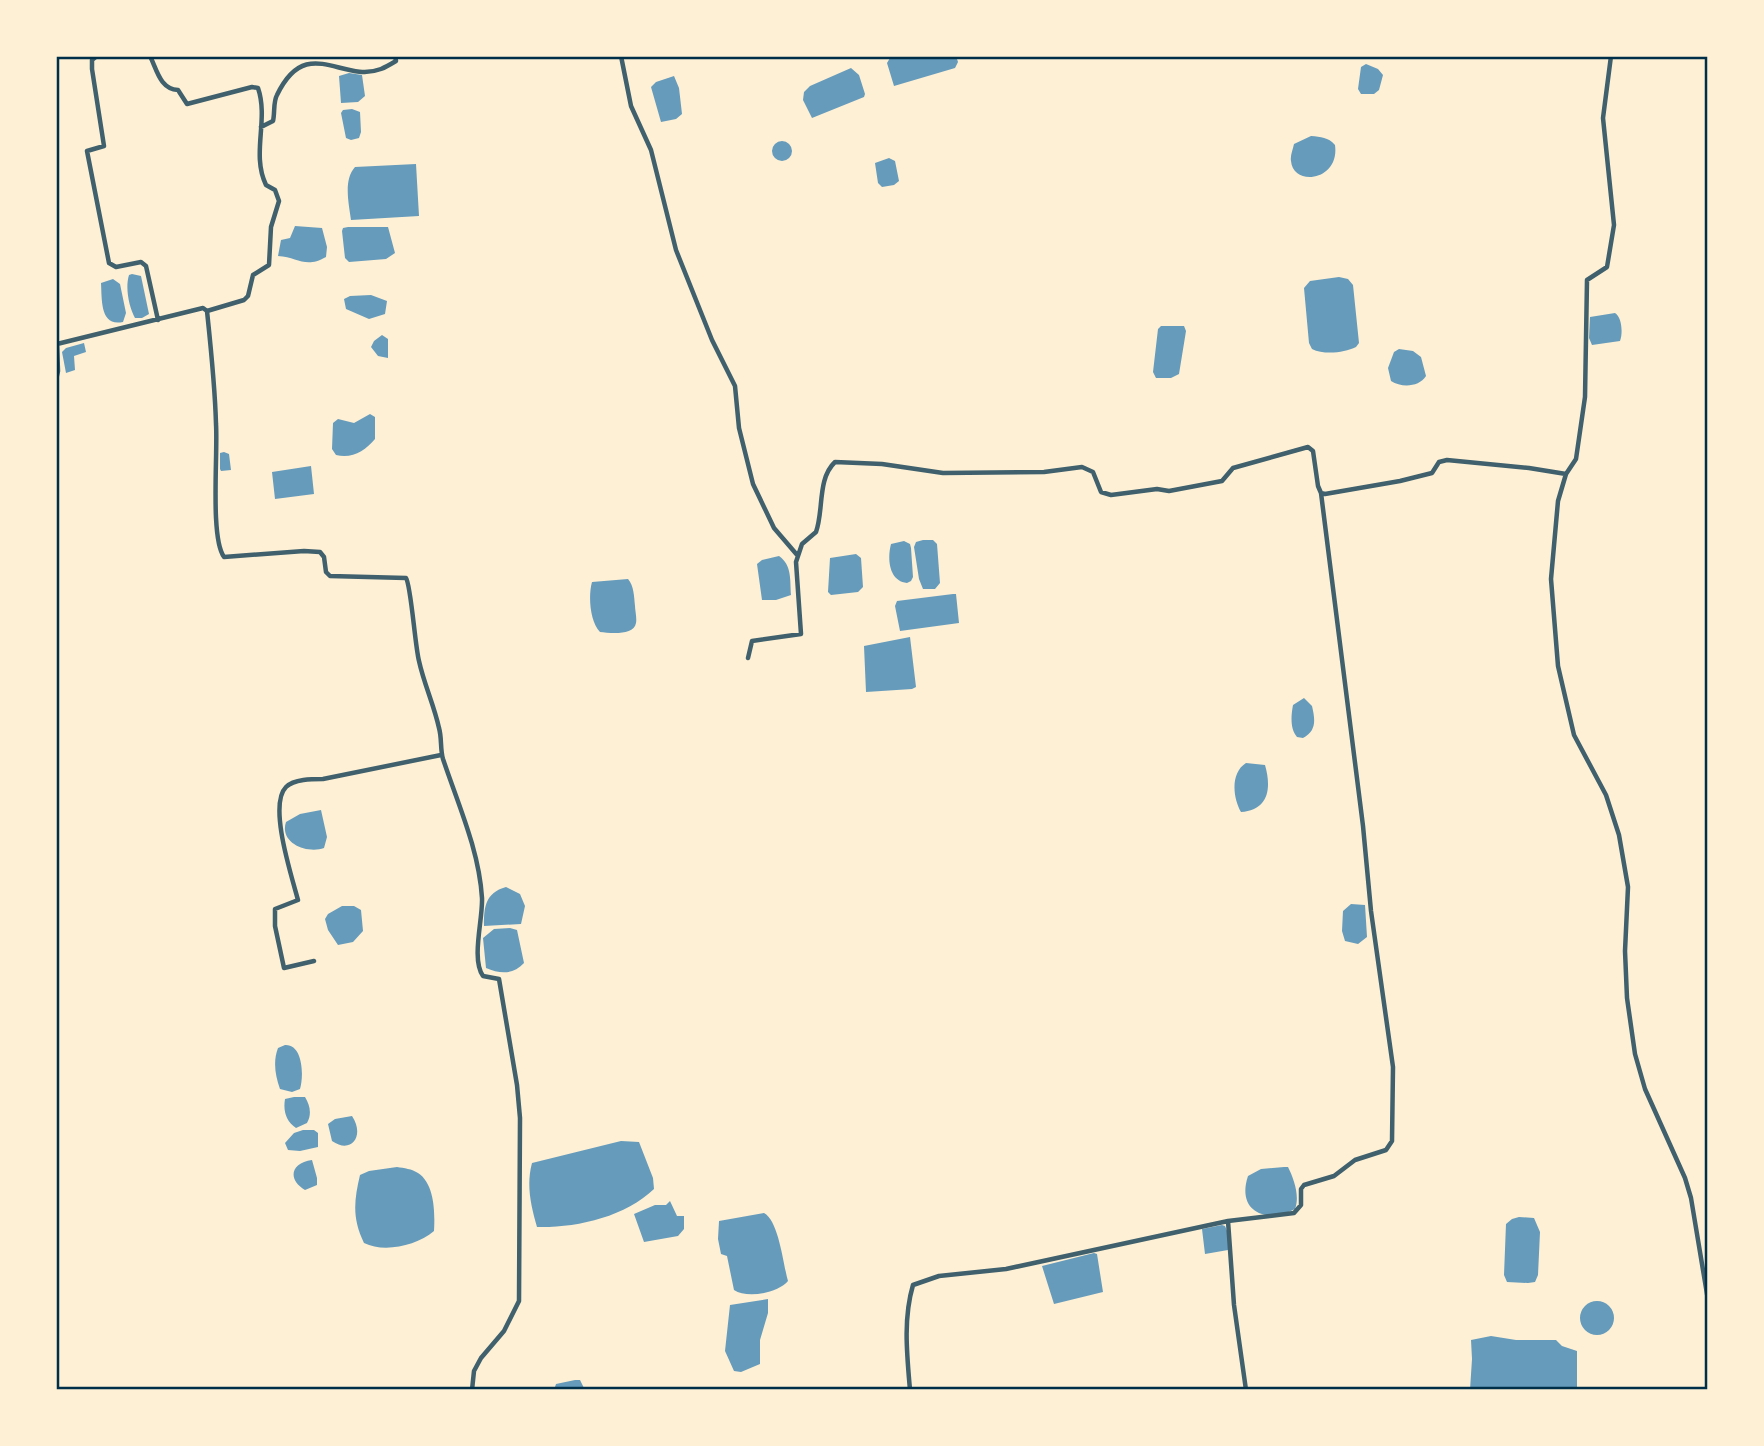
<svg xmlns="http://www.w3.org/2000/svg" width="1764" height="1446" viewBox="0 0 1764 1446" font-family="'Public Sans',sans-serif">
<style>
.water{fill:#669bbc}
.lines{fill:none;stroke-linecap:round;stroke-linejoin:round}
.minor{stroke:#3f606c;stroke-width:4.5}
.neatline{fill:none;stroke:#003049;stroke-width:2.5}
</style>
<rect width="100%" height="100%" fill="#fdf0d5"/>
<!-- water -->
<path class="water" d="M 895,56 L 956,56 L 958,62 L 955,68 L 894,86 L 887,63 L 890,58 Z
M 1366,64 L 1378,69 L 1383,75 L 1379,90 L 1374,94 L 1361,94 L 1358,89 L 1361,67 Z
M 851,68 L 859,75 L 865,94 L 864,97 L 812,118 L 803,100 L 804,92 L 810,86 Z
M 349,73 L 362,75 L 365,96 L 358,102 L 341,103 L 339,76 Z
M 674,76 L 679,88 L 682,114 L 676,119 L 661,122 L 651,87 L 656,82 Z
M 352,109 L 360,112 L 361,132 L 359,138 L 351,140 L 346,138 L 341,113 L 343,110 Z
M 1311,136 C 1321,137 1328,137 1335,145 C 1340,181 1293,187 1291,161 C 1290,156 1293,149 1294,144 Z
M772 151a10 10 0 1 1 20 0a10 10 0 1 1-20 0Z
M 889,158 L 895,161 L 899,181 L 894,185 L 882,187 L 878,183 L 875,163 Z
M 416,164 L 419,216 L 351,220 C 349,204 343,180 355,167 Z
M 295,226 L 322,228 L 327,247 L 326,257 C 305,269 298,257 278,256 L 281,240 L 290,238 Z
M 348,227 L 388,227 L 395,253 L 386,259 L 349,262 L 345,258 L 342,231 L 343,228 Z
M 132,274 L 141,276 L 149,314 L 142,318 L 135,318 C 129,307 125,288 129,275 Z
M 1339,277 L 1348,279 L 1353,285 L 1359,343 L 1356,347 C 1344,353 1324,355 1312,349 L 1309,343 L 1304,288 L 1310,281 Z
M 113,279 L 120,284 L 126,313 L 123,322 C 100,327 102,300 101,283 Z
M 371,295 L 387,301 L 385,314 L 369,319 L 346,309 L 344,299 L 350,296 Z
M 1615,313 C 1622,317 1623,334 1620,341 L 1592,345 L 1589,338 L 1590,317 Z
M 1161,326 L 1184,326 L 1186,331 L 1179,374 L 1171,378 L 1156,378 L 1153,372 L 1158,329 Z
M 382,335 L 388,339 L 388,358 L 378,356 L 371,347 L 374,341 Z
M 84,343 L 86,352 L 74,356 L 75,370 L 66,373 L 62,352 L 66,348 Z
M 1399,349 L 1413,351 L 1421,357 L 1426,376 C 1419,387 1402,388 1391,381 L 1388,368 L 1394,352 Z
M 370,414 L 375,417 L 375,439 C 365,451 352,459 336,455 L 332,449 L 333,423 L 338,419 L 354,423 Z
M 224,452 L 229,454 L 231,470 L 221,471 L 220,469 L 220,453 Z
M 311,466 L 314,494 L 275,499 L 272,472 Z
M 923,540 L 933,540 L 937,544 L 940,583 L 935,589 L 923,589 L 919,579 L 914,547 L 916,542 Z
M 904,541 L 910,544 L 911,548 L 913,577 L 911,581 L 907,583 C 889,581 887,559 891,544 Z
M 856,554 L 861,558 L 863,587 L 858,592 L 831,595 L 828,592 L 830,558 Z
M 779,556 C 792,565 790,580 791,595 L 776,600 L 762,600 L 757,564 L 762,560 Z
M 628,579 C 634,586 634,596 635,606 C 635,610 637,618 636,623 C 634,636 610,633 600,632 C 590,622 588,596 592,582 Z
M 953,594 L 956,594 L 959,623 L 900,631 L 895,606 L 897,601 Z
M 910,637 L 916,687 L 912,689 L 866,692 L 864,646 Z
M 1304,698 L 1312,706 C 1315,719 1317,731 1303,738 L 1297,737 C 1290,729 1291,716 1293,705 Z
M 1246,763 L 1265,765 C 1272,789 1268,810 1241,812 C 1233,798 1230,773 1246,763 Z
M 321,810 L 327,837 L 324,848 C 307,854 279,843 286,822 L 300,814 Z
M 506,887 L 520,894 L 525,906 L 521,924 L 484,926 C 484,907 485,893 506,887 Z
M 1351,904 L 1365,905 L 1367,937 L 1358,944 L 1345,941 L 1342,931 L 1343,911 Z
M 342,906 L 354,906 L 361,910 L 363,931 L 353,942 L 338,945 L 328,930 L 325,919 L 328,914 Z
M 510,928 L 517,930 L 524,963 C 513,975 500,974 486,968 L 483,938 L 494,929 Z
M 285,1045 C 303,1044 304,1076 300,1089 L 292,1092 L 280,1089 C 275,1075 273,1061 278,1048 Z
M 294,1097 L 305,1097 C 310,1105 312,1114 307,1123 L 296,1128 C 286,1121 283,1111 285,1099 Z
M 352,1116 C 365,1135 352,1155 332,1141 L 328,1124 L 335,1119 Z
M 303,1130 L 314,1130 L 318,1133 L 318,1147 L 300,1151 L 288,1150 L 285,1143 L 294,1133 Z
M 621,1141 L 639,1142 L 653,1178 L 654,1189 C 625,1217 576,1228 537,1227 C 531,1206 526,1185 532,1163 Z
M 312,1160 L 317,1178 L 317,1185 L 305,1190 C 287,1179 291,1163 312,1160 Z
M 397,1167 C 404,1168 412,1169 418,1173 C 435,1184 435,1214 434,1231 C 416,1246 384,1253 364,1243 C 352,1218 354,1201 360,1175 L 369,1171 Z
M 1284,1167 L 1288,1167 C 1294,1179 1300,1196 1295,1209 C 1267,1224 1236,1212 1248,1176 L 1261,1169 Z
M 670,1201 L 677,1216 L 684,1216 L 684,1229 L 678,1236 L 644,1242 L 634,1214 L 655,1205 L 666,1205 Z
M 764,1213 C 779,1221 783,1264 788,1281 C 778,1293 747,1299 734,1290 L 727,1256 L 721,1254 L 718,1239 L 719,1221 Z
M 1519,1217 L 1534,1218 L 1540,1232 L 1538,1275 L 1535,1282 L 1528,1283 L 1507,1282 L 1504,1275 L 1506,1224 L 1512,1219 Z
M 1222,1225 L 1225,1226 L 1228,1233 L 1228,1250 L 1205,1254 L 1202,1229 Z
M 1094,1253 L 1097,1254 L 1103,1292 L 1054,1304 L 1042,1266 Z
M 768,1299 L 768,1313 L 760,1340 L 760,1364 L 741,1372 L 734,1371 L 725,1351 L 730,1305 Z
M1580 1318a17 17 0 1 1 34 0a17 17 0 1 1-34 0Z
M 1491,1336 L 1516,1340 L 1556,1340 L 1562,1346 L 1577,1351 L 1577,1390 L 1470,1390 L 1472,1359 L 1471,1340 Z
M 575,1380 L 580,1380 L 585,1390 L 554,1390 L 556,1384 Z"/>
<g class="lines">
<!-- minor -->
<path class="minor" d="M 97,56 L 92,60 L 92,69 L 104,146 L 87,151 L 109,263 L 116,267 L 141,262 L 146,266 L 158,320
M 150,56 C 157,70 160,89 178,90 L 187,104 L 252,87 L 258,88 C 269,120 251,154 266,185 L 275,190 L 279,201 L 271,227 L 269,265 L 253,275 L 248,296 L 244,300 L 207,311
M 621,56 L 631,106 L 651,150 L 676,250 L 712,340 L 735,386 L 739,428 L 753,484 L 774,528 L 798,556
M 1611,56 L 1603,118 L 1614,225 L 1607,267 L 1587,280 L 1585,397 L 1576,459 L 1566,474 L 1558,501 L 1551,579 L 1558,666 L 1574,735 L 1606,795 L 1619,835 L 1628,887 L 1625,951 L 1627,998 L 1635,1054 L 1645,1089 L 1685,1178 L 1691,1198 L 1708,1300
M 261,127 L 273,121 C 275,113 273,102 277,95 C 307,33 342,84 381,69 C 386,67 391,64 396,61 L 395,56
M 56,380 L 58,371 L 57,344 L 203,308 L 207,311 C 211,349 215,386 216,424 C 218,453 210,538 224,557 L 304,551 L 320,552 L 324,557 L 326,572 L 330,576 L 406,578 C 411,585 415,646 419,661 C 424,684 434,705 439,728 C 442,738 440,749 443,759 C 458,804 479,850 482,898 C 483,919 471,959 483,976 L 499,979 L 517,1085 L 520,1118 L 519,1301 L 504,1331 L 481,1358 L 474,1371 L 472,1390
M 748,658 L 752,641 L 801,634 L 796,562 L 802,544 L 816,532 C 824,510 817,479 835,462 L 882,464 L 943,473 L 1044,472 L 1082,467 L 1093,472 L 1101,492 L 1111,495 L 1157,489 L 1169,491 L 1222,481 L 1233,468 L 1308,447 L 1313,451 L 1318,486 L 1321,493 L 1325,494 L 1400,481 L 1432,473 L 1439,462 L 1447,460 L 1529,468 L 1566,474
M 314,961 L 284,968 L 275,926 L 275,909 L 298,900 C 292,877 268,805 286,787 C 294,779 312,779 323,779 L 441,755
M 1228,1221 L 1234,1305 L 1246,1390
M 910,1390 C 907,1355 903,1319 913,1285 L 939,1276 L 1006,1269 L 1228,1221 L 1294,1213 L 1301,1205 L 1301,1189 L 1304,1185 L 1334,1176 L 1355,1160 L 1386,1150 L 1392,1141 L 1393,1067 L 1371,911 L 1363,826 L 1321,493"/>
</g>
<!-- border -->
<rect width="1764" height="1446" fill="none" stroke="#fdf0d5" stroke-width="116"/>
<rect x="58" y="58" width="1648" height="1330" class="neatline"/>
</svg>
